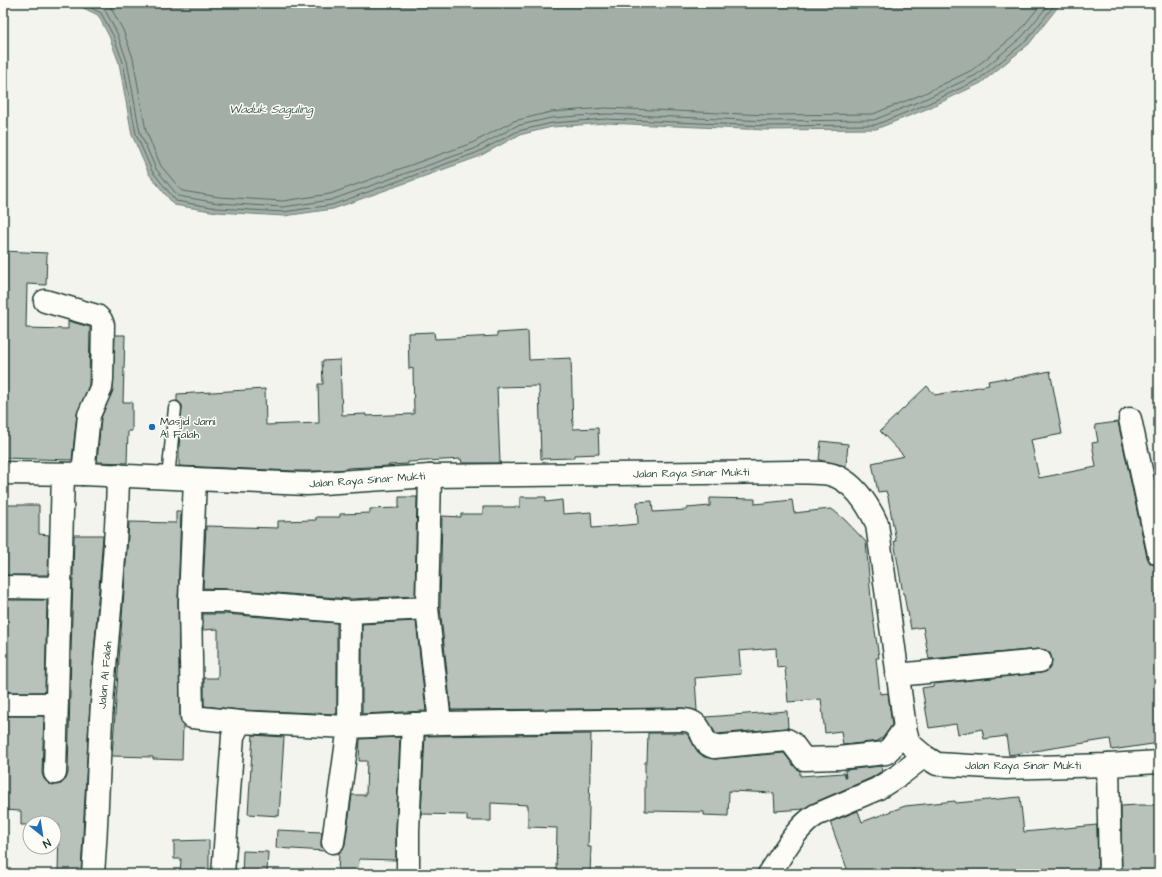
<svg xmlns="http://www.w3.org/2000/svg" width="1162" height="877" viewBox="0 0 1162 877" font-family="'Architects Daughter',sans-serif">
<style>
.water{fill:#a3aea7;stroke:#6e8179}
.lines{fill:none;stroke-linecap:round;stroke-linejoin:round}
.shore{stroke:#546a62;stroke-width:1}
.building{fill:#b9c1bb;stroke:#1f3d34}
.lane-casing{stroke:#1f3d34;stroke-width:15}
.street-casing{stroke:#1f3d34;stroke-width:25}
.highway-casing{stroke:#1f3d34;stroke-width:25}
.lane{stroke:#fdfcf7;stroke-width:12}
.street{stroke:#fdfcf7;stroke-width:22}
.highway{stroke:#fdfcf7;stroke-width:22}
.poi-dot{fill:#1f6fb2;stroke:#fdfcf7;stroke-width:1.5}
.labels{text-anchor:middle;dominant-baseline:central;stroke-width:3;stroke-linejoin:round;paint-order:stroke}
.poi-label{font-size:11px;fill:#1f3d34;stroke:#fdfcf7;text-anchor:start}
.street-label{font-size:11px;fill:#1f3d34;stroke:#fdfcf7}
.water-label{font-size:12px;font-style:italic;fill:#475f56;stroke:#fdfcf7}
</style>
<rect width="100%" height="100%" fill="#f4f4ef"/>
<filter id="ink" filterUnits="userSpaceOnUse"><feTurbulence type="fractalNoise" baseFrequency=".025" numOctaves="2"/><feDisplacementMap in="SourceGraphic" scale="8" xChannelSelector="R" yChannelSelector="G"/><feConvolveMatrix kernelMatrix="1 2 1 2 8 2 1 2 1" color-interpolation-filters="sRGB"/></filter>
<g filter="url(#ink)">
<!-- water -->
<path class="water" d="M 73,3 L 1061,3 L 1029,44 L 981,83 L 929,108 L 876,129 L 767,130 L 606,123 L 552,127 L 519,135 L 478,157 L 333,209 L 284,216 L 217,212 L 174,205 L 149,174 L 132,135 L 119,63 L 109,36 L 98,15 Z"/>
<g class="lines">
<!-- shore -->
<path class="shore" d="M 82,3 L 101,13 L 113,35 L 123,62 L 136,134 L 152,171 L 176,201 L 217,208 L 283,212 L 332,205 L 476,153 L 518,131 L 552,123 L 606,119 L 767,126 L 875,125 L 927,104 L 978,80 L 1026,41 L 1056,3
M 94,3 L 105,10 L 117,33 L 127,61 L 140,133 L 156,169 L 178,196 L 218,203 L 283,207 L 331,200 L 474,149 L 516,126 L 551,118 L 606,114 L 767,121 L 874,120 L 925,99 L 976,75 L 1022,37 L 1050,3
M 107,3 L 111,8 L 123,30 L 133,58 L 146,131 L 161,166 L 182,191 L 219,197 L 283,201 L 330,194 L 472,143 L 514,121 L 551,112 L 606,108 L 767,115 L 873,114 L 923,94 L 972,70 L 1018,33 L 1042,3"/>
</g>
<!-- building -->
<path class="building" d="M 3,251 L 47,253 L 46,285 L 27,284 L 26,328 L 68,329 L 68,321 L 90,327 L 89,385 L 77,414 L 72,460 L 3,458 Z
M 528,331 L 529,360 L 571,358 L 573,429 L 598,428 L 599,454 L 574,455 L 574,458 L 541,459 L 539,386 L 497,387 L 500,463 L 462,463 L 461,459 L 408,462 L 408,464 L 389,465 L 389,466 L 347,468 L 347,469 L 322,471 L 294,471 L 179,466 L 179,448 L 182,408 L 182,405 L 177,401 L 177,394 L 265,389 L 266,425 L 319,423 L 318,384 L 323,384 L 322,361 L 340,360 L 342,415 L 366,414 L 366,416 L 414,414 L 413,368 L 409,369 L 408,333 L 434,332 L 435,339 L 497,336 L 497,333 Z
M 115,335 L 125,335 L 123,402 L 132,402 L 132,431 L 128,431 L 127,463 L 97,462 L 101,418 L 113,389 Z
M 1050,371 L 1062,434 L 1031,440 L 1039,478 L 1096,467 L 1092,443 L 1098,442 L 1095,425 L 1118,422 L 1147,557 L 1150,563 L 1156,566 L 1159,582 L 1159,743 L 1112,750 L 1110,739 L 1009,755 L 1006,736 L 984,739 L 982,729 L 958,734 L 956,724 L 929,728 L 922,688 L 934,686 L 933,684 L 1041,673 L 1047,671 L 1051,666 L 1052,659 L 1050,653 L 1046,650 L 1039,649 L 929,659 L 923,627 L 911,629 L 908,612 L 907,612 L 904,594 L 903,594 L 894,541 L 896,541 L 888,497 L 886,491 L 878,492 L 872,463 L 904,456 L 880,431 L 927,386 L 935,395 L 989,385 L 988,381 L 1005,378 L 1005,380 Z
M 821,441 L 848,444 L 846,466 L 819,460 Z
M 399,497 L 417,497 L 415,596 L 350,599 L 227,589 L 203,588 L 206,526 L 278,528 L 278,521 L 316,520 L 316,517 L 340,517 L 340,514 L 370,513 L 370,509 L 399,508 Z
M 520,497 L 546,497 L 546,502 L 562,500 L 563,514 L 591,512 L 592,528 L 638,524 L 637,502 L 652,501 L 653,512 L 687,510 L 687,508 L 710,506 L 710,498 L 755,499 L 755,504 L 792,500 L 794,513 L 830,509 L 833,510 L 845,520 L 866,542 L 872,610 L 879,658 L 876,658 L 880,694 L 888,693 L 892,725 L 882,739 L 879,739 L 879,741 L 843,745 L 841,731 L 825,733 L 821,699 L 788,702 L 785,667 L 777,668 L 776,648 L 739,651 L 741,674 L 695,678 L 697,711 L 683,708 L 451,710 L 440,607 L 442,516 L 461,517 L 461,514 L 483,514 L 483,507 L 520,507 Z
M 3,505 L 39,505 L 39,534 L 49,535 L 48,575 L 3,575 Z
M 176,511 L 181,511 L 178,601 L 180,717 L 183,725 L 182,760 L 153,759 L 153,757 L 112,756 L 129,522 L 176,523 Z
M 74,535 L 103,535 L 89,719 L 81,874 L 58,874 L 59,825 L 54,825 L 54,823 L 30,823 L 30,825 L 21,825 L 21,811 L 3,810 L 3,716 L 44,716 L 42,773 L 44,779 L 49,784 L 55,785 L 61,784 L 66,779 L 68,773 Z
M 3,600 L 47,600 L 45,692 L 3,692 Z
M 203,614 L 225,614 L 337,623 L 337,714 L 241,710 L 204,706 L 204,678 L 218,678 L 218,629 L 203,630 Z
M 416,621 L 426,711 L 362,714 L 362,624 Z
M 787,711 L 788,728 L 716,734 L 706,717 Z
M 648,733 L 685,733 L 688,735 L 698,752 L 704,757 L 715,759 L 784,753 L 794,766 L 800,771 L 800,776 L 844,773 L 846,778 L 845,770 L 881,766 L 882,771 L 871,778 L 811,804 L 804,809 L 775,811 L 774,793 L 729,791 L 728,816 L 704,815 L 704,812 L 645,811 L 645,762 L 647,762 Z
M 591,734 L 588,847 L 591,847 L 590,874 L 556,873 L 557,828 L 528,827 L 528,805 L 491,803 L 491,821 L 467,821 L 467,815 L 421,814 L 425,736 Z
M 253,735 L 284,737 L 279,816 L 248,814 Z
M 400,737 L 396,829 L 396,860 L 359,859 L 358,874 L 338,874 L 339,853 L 343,849 L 345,844 L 352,795 L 366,795 L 367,761 L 359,761 L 360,739 Z
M 1020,797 L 1024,832 L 1097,825 L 1098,874 L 916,874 L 914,869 L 901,874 L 849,874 L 830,822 L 858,811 L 862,822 L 905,806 L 955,801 L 956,803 Z
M 1137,805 L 1159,805 L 1159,874 L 1122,874 L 1121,806 Z
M 277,830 L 322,832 L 321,846 L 325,851 L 276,848 Z
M 209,840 L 209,874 L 180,874 L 181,859 L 174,859 L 174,841 Z
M 243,851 L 268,852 L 267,874 L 242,874 Z"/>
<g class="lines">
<defs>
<path id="lane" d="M 168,478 L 175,408"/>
<path id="street" d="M 45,301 L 97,316 L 101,320 L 103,325 L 102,379 L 101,388 L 89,415 L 83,474
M 1130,419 L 1159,554
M 430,476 L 427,608 L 440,723
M 195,479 L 190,601 L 192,717 L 240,722 L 233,736 L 223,874
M 3,587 L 60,588
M 190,601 L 226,601 L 350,612 L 427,608
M 897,675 L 1040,661
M 3,704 L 57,704
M 240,722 L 349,727 L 440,723 L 682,720 C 685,720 689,720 692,722 C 705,728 699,743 714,747 L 787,740 L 792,743 L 804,759 L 838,758 L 886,753 L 890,749 L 905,728
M 1108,765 L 1110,874
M 55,773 L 63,474
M 333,842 L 349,727 L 350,612
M 93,874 C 97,823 98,771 101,720 C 106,638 117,557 118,475
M 408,874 L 408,830 L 413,724
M 769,874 C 783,854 795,828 816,815 L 877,789 L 901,774 L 924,756"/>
<path id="highway" d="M 3,473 L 83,474 L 307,484 L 430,476 L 792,472 C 804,473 817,472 829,474 C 852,479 868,504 877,524 L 905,728 L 908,740 L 911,745 L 924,756 L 937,764 L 1006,768 L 1108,765 L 1159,762"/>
</defs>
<!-- lane casing -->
<use href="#lane" class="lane-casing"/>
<!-- street casing -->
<use href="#street" class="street-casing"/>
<!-- highway casing -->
<use href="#highway" class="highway-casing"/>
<!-- lane -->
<use href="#lane" class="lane"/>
<!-- street -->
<use href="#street" class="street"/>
<!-- highway -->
<use href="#highway" class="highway"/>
</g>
</g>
<!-- markers -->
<circle class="poi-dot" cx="152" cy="427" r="4"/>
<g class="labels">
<!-- poi labels -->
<g class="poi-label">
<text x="160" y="421">Masjid Jami<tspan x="160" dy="13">Al Falah</tspan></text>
</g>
<!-- street labels -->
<g class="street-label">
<text transform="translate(691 473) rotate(-1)">Jalan Raya Sinar Mukti</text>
<text transform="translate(367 480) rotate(-4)">Jalan Raya Sinar Mukti</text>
<text transform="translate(105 675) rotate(-85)">Jalan Al Falah</text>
<text x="1023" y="765">Jalan Raya Sinar Mukti</text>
</g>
<!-- water labels -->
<g class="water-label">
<text x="271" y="109">Waduk Saguling</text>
</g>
</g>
<!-- margin -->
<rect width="1162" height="877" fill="none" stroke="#fdfcf7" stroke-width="16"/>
<rect x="8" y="8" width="1146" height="861" fill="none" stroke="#1f3d34" stroke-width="1.5" filter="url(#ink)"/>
<!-- north arrow -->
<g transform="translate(42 835) rotate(150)"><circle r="19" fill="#fdfcf7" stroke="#a4b0a9"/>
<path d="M0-3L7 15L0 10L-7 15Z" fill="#1f6fb2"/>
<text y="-6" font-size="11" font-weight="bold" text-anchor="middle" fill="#1f3d34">N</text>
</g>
</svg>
